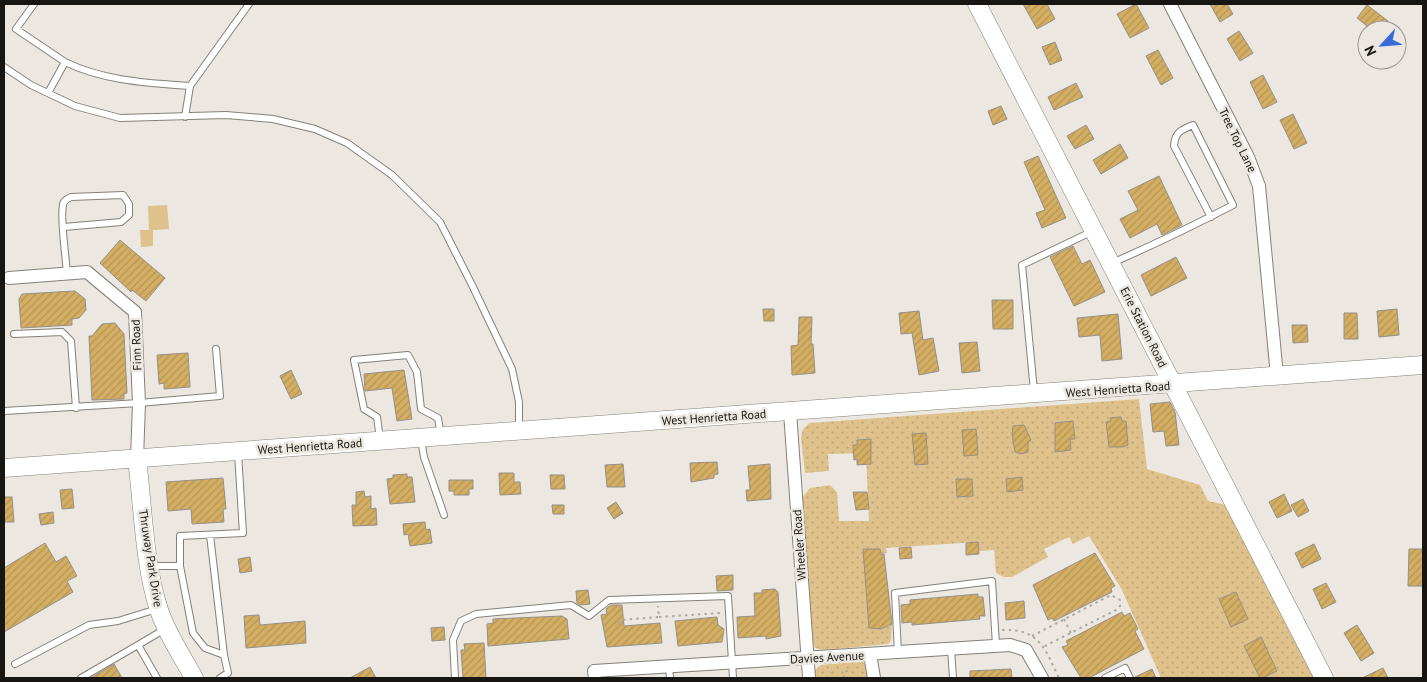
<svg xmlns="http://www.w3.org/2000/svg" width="1427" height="682" viewBox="0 0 1427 682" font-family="'PT Sans',sans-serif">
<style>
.grass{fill:url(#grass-dots)}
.park{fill:#dfc28b}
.building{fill:url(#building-hatch);stroke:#949089}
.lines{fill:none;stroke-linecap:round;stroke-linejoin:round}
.lane-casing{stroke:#848079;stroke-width:8}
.street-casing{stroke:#848079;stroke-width:14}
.secondary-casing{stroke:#848079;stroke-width:19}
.path{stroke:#aba8a2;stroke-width:2;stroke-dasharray:2.5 4;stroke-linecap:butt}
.lane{stroke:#fff;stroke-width:6}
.street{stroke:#fff;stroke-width:12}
.secondary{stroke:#fff;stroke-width:18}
.labels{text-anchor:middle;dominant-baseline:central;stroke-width:5;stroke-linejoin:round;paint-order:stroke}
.street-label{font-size:12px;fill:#171613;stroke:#ece8e1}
</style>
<defs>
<pattern id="grass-dots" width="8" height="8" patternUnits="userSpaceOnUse" patternTransform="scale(1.25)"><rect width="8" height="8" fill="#dfc28b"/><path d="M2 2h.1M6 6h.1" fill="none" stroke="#bfa677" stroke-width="1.8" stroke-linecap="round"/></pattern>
<pattern id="building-hatch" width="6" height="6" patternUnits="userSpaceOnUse" patternTransform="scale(1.25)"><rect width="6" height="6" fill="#d3ae63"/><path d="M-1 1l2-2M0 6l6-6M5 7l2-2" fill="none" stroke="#b49555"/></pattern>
</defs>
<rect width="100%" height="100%" fill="#ece8e1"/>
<!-- grass -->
<path class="grass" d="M 1139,399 L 1147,469 L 1200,485 L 1208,501 L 1226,505 L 1315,678 L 1161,678 L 1122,590 L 1089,536 L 1073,544 L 1069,537 L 1044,549 L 1048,557 L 1012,577 L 1004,577 L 996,573 L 994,550 L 979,551 L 978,542 L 886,548 L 887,553 L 881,555 L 880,549 L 864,549 L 869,628 L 881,629 L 890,626 L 890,621 L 892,623 L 891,641 L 888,644 L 824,650 L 815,648 L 813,643 L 802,498 L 810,488 L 830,485 L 837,492 L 839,521 L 869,521 L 866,453 L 828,454 L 829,471 L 805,473 L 801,437 L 803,429 L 810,423 Z
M 862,661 L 869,668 L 870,678 L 815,678 L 814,671 L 821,665 Z"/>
<!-- park -->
<path class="park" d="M 167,205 L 169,229 L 153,230 L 153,246 L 141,247 L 140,230 L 149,230 L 148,206 Z"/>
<!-- building -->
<path class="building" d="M 1023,4 L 1047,4 L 1055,19 L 1037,29 Z
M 1136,4 L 1149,28 L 1130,38 L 1117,14 Z
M 1210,4 L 1227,4 L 1233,14 L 1220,22 Z
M 1367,5 L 1388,21 L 1381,30 L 1372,30 L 1357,18 Z
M 1239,31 L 1253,53 L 1240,61 L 1227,39 Z
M 1055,42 L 1062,60 L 1050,65 L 1042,47 Z
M 1158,50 L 1173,78 L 1161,85 L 1146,56 Z
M 1263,75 L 1277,102 L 1263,109 L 1250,82 Z
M 1076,83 L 1083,97 L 1054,110 L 1048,97 Z
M 1001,106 L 1007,119 L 993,125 L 988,111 Z
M 1293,114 L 1307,143 L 1294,149 L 1280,120 Z
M 1086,125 L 1094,139 L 1075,149 L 1067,136 Z
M 1120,144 L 1128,158 L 1101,174 L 1093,160 Z
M 1038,156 L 1066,218 L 1042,228 L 1036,213 L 1045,210 L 1024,162 Z
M 1159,176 L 1182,225 L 1162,235 L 1157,224 L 1130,238 L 1120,219 L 1138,210 L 1128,191 Z
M 120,240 L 165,278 L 146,301 L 132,290 L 131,292 L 100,263 Z
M 1073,246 L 1082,264 L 1090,260 L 1105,292 L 1074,306 L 1050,257 Z
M 1176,257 L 1187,278 L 1151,296 L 1141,275 Z
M 75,291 L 85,299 L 86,310 L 79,318 L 72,319 L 72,325 L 21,328 L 19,299 L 22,294 Z
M 992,300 L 1013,300 L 1013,329 L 993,329 Z
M 763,309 L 774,309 L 774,321 L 764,321 Z
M 1397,309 L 1399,335 L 1379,337 L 1377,311 Z
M 919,311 L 923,340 L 933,338 L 939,371 L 919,375 L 912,333 L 901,334 L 899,313 Z
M 1344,313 L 1357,313 L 1358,339 L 1344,339 Z
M 1118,314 L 1122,359 L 1102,361 L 1100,335 L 1079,337 L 1077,318 Z
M 799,317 L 812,317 L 811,344 L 813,344 L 815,373 L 792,375 L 791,346 L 798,345 Z
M 115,323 L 124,334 L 127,393 L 124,394 L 124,399 L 92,400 L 89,336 L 92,336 L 102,324 Z
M 1292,325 L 1307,325 L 1308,342 L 1293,343 Z
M 977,342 L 980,371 L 962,373 L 959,343 Z
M 188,353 L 190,387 L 164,389 L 164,383 L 159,384 L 157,355 Z
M 291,370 L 302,394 L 291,399 L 280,376 Z
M 404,370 L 412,419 L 397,421 L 392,388 L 365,391 L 364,374 Z
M 1170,402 L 1175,412 L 1179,445 L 1166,446 L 1164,431 L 1153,432 L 1150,404 Z
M 1121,417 L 1122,421 L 1126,421 L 1128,445 L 1123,447 L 1109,447 L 1106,422 L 1111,421 L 1110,418 Z
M 1073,421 L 1075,439 L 1070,439 L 1071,450 L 1055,452 L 1055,423 Z
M 1024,425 L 1031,440 L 1028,443 L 1028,452 L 1021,454 L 1015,452 L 1012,434 L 1013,426 Z
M 976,429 L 978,455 L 964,456 L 962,430 Z
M 926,433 L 928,464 L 915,465 L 912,434 Z
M 871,439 L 871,464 L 857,465 L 857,459 L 854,460 L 853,445 L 857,445 L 857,440 Z
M 717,462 L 718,474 L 714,475 L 714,478 L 691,482 L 690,463 Z
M 623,464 L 625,487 L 607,487 L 605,465 Z
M 770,464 L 771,499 L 747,501 L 746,490 L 750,490 L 748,466 Z
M 499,473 L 514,473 L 514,482 L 520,482 L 521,494 L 500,495 Z
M 407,474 L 407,477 L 412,477 L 415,502 L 390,504 L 387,479 L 393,478 L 393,475 Z
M 550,475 L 564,475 L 565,489 L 551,489 Z
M 1022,477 L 1023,490 L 1007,492 L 1006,479 Z
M 223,478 L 226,509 L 223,509 L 224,522 L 192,524 L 191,509 L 168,511 L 166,482 Z
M 956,479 L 972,479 L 973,496 L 957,497 Z
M 449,480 L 473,480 L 473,489 L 469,489 L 469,495 L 454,495 L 454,491 L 449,491 Z
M 72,489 L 74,508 L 62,509 L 60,490 Z
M 364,491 L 365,497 L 371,496 L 371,509 L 376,508 L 377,525 L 353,526 L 352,505 L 356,505 L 356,492 Z
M 853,492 L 867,492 L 869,509 L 856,510 Z
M 1284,494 L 1292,511 L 1277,518 L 1269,502 Z
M 4,497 L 12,497 L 14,522 L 4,522 Z
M 1303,499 L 1309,511 L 1298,517 L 1291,505 Z
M 616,502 L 623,513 L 614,519 L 607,508 Z
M 552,505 L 564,505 L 564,514 L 553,514 Z
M 53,512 L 54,523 L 41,525 L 39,514 Z
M 425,522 L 426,530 L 430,529 L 432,543 L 410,546 L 408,534 L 404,535 L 403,524 Z
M 978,542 L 979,554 L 966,555 L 966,543 Z
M 45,543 L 56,562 L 66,556 L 77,576 L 67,581 L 73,592 L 4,632 L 4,568 Z
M 1314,544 L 1321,559 L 1302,568 L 1295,553 Z
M 911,547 L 912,558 L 900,559 L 899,548 Z
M 863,549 L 880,549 L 881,555 L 884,554 L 892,624 L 881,629 L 869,628 Z
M 1409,549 L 1423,549 L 1423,586 L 1408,586 Z
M 1095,553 L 1115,586 L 1111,588 L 1112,592 L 1054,621 L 1052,618 L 1048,620 L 1033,585 Z
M 250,557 L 252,571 L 240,573 L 238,559 Z
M 733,575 L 733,590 L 717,591 L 716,576 Z
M 1326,583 L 1336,602 L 1322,609 L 1313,589 Z
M 775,589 L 778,592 L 781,636 L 766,639 L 766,636 L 738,638 L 737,617 L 755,616 L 754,593 L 762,593 L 762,590 Z
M 588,590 L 590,604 L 581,605 L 577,603 L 576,591 Z
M 1236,592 L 1248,619 L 1231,627 L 1219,599 Z
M 978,594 L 978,597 L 983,597 L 985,616 L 979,616 L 980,619 L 912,625 L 912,622 L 902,623 L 901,605 L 910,604 L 910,600 Z
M 1024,601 L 1025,618 L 1006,620 L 1005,603 Z
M 611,605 L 622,605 L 624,626 L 660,623 L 662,643 L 607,647 L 601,615 L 607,614 L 606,609 Z
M 1122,612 L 1124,616 L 1130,613 L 1138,629 L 1135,631 L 1144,649 L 1089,678 L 1081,678 L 1062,647 L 1068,645 L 1066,641 Z
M 259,615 L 260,625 L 305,621 L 306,643 L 246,648 L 244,616 Z
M 562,616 L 567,619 L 569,639 L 488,646 L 487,624 L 493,623 L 493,619 Z
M 717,617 L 718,625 L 724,629 L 722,642 L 678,646 L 675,621 Z
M 1357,625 L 1374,653 L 1361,661 L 1344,633 Z
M 444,627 L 445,640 L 432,641 L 431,628 Z
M 1261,637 L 1277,671 L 1262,678 L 1260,678 L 1244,646 Z
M 484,643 L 486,678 L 463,678 L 461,650 L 465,650 L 464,644 Z
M 114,664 L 122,678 L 91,678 Z
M 370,667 L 376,678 L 350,678 Z
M 1383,668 L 1388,678 L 1362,678 Z
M 1011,669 L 1012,678 L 970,678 L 970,671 Z
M 1152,669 L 1156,678 L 1135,678 L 1135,677 Z"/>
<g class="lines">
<defs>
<path id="lane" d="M 34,4 L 16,29 L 65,62 L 48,93
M 65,62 C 104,81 148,83 190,86
M 4,67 L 31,85 L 75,106 L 120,118 L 226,115 L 273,119 L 315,129 L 347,143 L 392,175 L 440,222 L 472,285 L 512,369 L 519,402 L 519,430
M 185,117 L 190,86 L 249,4
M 64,227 L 121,222 L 129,215 L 129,204 L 123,195 L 71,197 C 67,199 63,201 63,205 C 60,220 66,257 67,274
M 1112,263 C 1153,245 1193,226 1233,205 L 1193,125 C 1181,130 1175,132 1174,146 L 1211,217
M 14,334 L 62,332 L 71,341 L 76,408
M 1034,391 L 1022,265 L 1093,231
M 4,411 L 139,403 L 220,396 L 216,349
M 380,439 L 377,417 L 364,409 L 354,360 L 408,355 L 417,372 L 421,409 L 438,418 L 441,436
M 421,440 L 424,457 L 444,515
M 210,535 L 224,655
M 150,566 L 180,566 L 193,633 L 205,648 L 224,655 L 228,673 L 220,678
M 180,566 L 180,536 L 243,533 L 238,453
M 138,645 L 165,629
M 951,649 L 953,678
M 898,653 L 895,593 L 992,581 L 996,645
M 15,664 L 89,625 L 118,621 L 157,609
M 669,667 L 670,678
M 81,678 L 138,645 L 157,678
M 455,678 L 453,640 L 461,621 L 476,614 L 571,605 L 589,616 L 609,600 L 728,596 L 733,678
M 1105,678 L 1125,668 L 1130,678"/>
<path id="street" d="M 1170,4 L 1248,157 L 1259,186 L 1277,376
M 9,278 L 87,272 L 135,312 L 139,403 L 137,459
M 790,412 L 809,678
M 870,654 L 874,678
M 595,678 L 594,671 L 1010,645 L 1026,650 L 1042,678"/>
<path id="secondary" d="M 977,4 L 1324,678
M 137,459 C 143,507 144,564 159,610 C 167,634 182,656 194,678
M 4,468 L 1423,365"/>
</defs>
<!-- lane casing -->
<use href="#lane" class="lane-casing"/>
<!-- street casing -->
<use href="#street" class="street-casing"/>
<!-- secondary casing -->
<use href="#secondary" class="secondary-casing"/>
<!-- path -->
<path class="path" d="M 659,617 L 721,613
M 1064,619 L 1071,633
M 618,623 L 621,620 L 659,617 L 658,606
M 1002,630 C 1039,628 1045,649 1059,678
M 1032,636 L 1111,595 L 1120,600 L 1120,606 L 1116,610 L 1043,647
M 839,678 L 845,678
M 843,678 L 848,669"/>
<!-- lane -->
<use href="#lane" class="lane"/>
<!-- street -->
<use href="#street" class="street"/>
<!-- secondary -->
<use href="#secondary" class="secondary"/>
</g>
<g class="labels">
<!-- street labels -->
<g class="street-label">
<text transform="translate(1238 140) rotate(64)">Tree Top Lane</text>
<text transform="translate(1144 327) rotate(63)">Erie Station Road</text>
<text transform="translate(136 345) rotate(-92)">Finn Road</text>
<text transform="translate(1118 389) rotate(-4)">West Henrietta Road</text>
<text transform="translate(714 417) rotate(-4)">West Henrietta Road</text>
<text transform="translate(310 446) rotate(-4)">West Henrietta Road</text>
<text transform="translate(799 545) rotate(-94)">Wheeler Road</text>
<text transform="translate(151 558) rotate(81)">Thruway Park Drive</text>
<text transform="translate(827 657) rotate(-3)">Davies Avenue</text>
</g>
</g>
<!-- border -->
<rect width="1427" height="682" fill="none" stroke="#171613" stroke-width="10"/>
<!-- north arrow -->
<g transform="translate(1382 45) rotate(244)"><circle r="24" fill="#ece8e1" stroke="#97948f"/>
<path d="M0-4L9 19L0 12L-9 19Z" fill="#396ada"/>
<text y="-8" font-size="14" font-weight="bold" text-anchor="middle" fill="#171613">N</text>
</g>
</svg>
